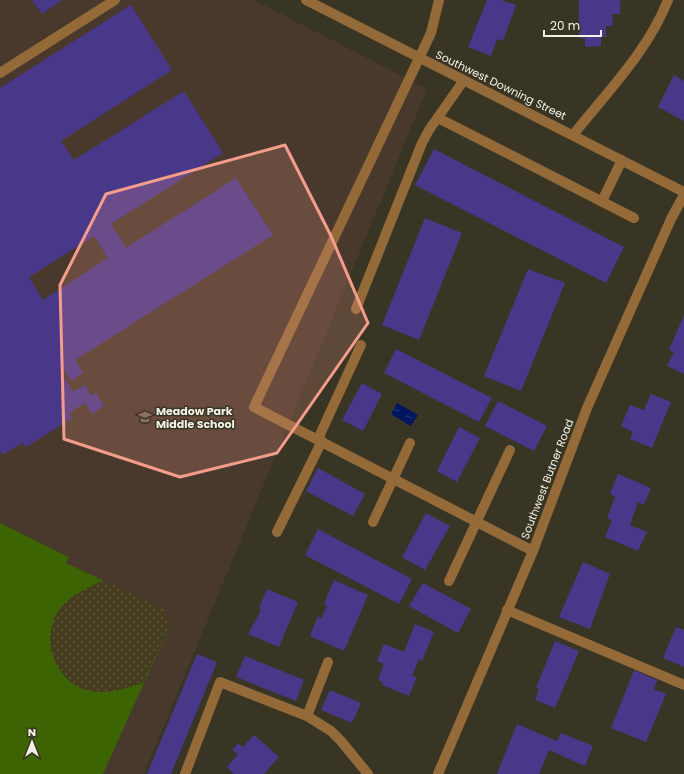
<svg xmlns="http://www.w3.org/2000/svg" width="684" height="774" viewBox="0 0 684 774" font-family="Poppins,sans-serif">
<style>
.education{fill:#48392c}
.grass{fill:#3d6402}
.sand{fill:url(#sand-dots)}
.water{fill:url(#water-ripples)}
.building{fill:#493889;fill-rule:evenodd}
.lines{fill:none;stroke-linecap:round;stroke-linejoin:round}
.minor{stroke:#946a39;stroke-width:10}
.marked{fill:#f49d8c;fill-opacity:0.2;stroke:#f49d8c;stroke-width:3;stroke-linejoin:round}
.labels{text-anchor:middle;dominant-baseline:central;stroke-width:3;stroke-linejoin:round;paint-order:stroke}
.street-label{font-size:11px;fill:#f3f1e6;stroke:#393524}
.poi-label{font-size:11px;font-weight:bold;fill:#f3f1e6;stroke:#393524;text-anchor:start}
</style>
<defs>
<pattern id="sand-dots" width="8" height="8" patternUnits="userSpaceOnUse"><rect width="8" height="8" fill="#443c1c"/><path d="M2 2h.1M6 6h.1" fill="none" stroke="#5f593d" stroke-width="1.8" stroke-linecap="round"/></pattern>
<pattern id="water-ripples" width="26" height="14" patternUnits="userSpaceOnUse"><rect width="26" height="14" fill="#00165e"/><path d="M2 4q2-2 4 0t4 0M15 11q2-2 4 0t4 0" fill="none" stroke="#263875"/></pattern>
</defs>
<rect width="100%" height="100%" fill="#393524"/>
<!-- education -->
<path class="education" d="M 0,0 L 254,0 L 427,89 L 144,774 L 0,774 Z"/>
<!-- grass -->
<path class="grass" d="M 0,523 L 69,557 L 66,563 L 163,609 L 170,625 L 103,774 L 0,774 Z"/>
<!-- sand -->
<path class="sand" d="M 103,580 L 163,609 L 170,625 L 143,683 C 129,687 113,693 98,692 C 62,691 40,648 55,617 C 64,598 85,589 103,580 Z"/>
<!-- water -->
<path class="water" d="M 397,403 L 418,415 L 411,426 L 391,414 Z"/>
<!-- building -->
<path class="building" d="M 32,0 L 62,0 L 42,14 Z
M 487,0 L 501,0 L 516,5 L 503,41 L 497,39 L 491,56 L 468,47 Z
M 579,0 L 620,0 L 620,14 L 612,14 L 613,26 L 606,26 L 606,37 L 601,37 L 601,46 L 585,47 L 585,38 L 579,38 Z
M 131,5 L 172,70 L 61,141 L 74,160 L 184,91 L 223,153 L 111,224 L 126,248 L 236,178 L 273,235 L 75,360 L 83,373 L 71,381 L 63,368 L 59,370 L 73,392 L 85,385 L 91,396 L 96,393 L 104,406 L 92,414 L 85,403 L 69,413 L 72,418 L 26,447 L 22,443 L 3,455 L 0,450 L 0,88 ZM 94,236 L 108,258 L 43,300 L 29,277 Z
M 674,75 L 684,81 L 684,121 L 658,107 Z
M 434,149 L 624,247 L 606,283 L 415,185 Z
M 425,218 L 462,233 L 419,340 L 382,325 Z
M 528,269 L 565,283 L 521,391 L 484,376 Z
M 684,315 L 684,374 L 667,366 L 674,352 L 669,350 Z
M 396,349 L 492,398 L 479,422 L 384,373 Z
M 362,383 L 382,394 L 363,431 L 342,420 Z
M 651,394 L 671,402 L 652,448 L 630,439 L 633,432 L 621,426 L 630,405 L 644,410 Z
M 498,401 L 547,426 L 534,451 L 485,426 Z
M 459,427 L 480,438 L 457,482 L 437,471 Z
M 318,468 L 365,494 L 353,516 L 306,491 Z
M 618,474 L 651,488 L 644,505 L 638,502 L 630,525 L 647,532 L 638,551 L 605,537 L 612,520 L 607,518 L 615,497 L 610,494 Z
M 426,513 L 450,526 L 425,570 L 402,557 Z
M 318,529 L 412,579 L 399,604 L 305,555 Z
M 583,562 L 610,574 L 590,629 L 559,617 Z
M 334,580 L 368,595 L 344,651 L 310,636 L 318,616 L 321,619 L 327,606 L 324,604 Z
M 423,583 L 471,609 L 458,633 L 409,606 Z
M 267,589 L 298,602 L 279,647 L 248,634 L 261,610 L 259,608 Z
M 415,624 L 434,632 L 422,661 L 419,659 L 412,676 L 417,677 L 409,696 L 382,685 L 383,682 L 378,680 L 384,664 L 377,661 L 384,644 L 404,652 Z
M 676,627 L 684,630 L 684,667 L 663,658 Z
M 555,641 L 579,651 L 555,708 L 535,700 L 539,689 L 536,688 Z
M 197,654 L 217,662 L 171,774 L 147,774 Z
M 245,656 L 304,680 L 296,701 L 236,677 Z
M 634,670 L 657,680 L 654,689 L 666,694 L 646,742 L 611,728 Z
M 330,690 L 361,703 L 352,723 L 321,710 Z
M 517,724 L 557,741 L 561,733 L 593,746 L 585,766 L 549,750 L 539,774 L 497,774 Z
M 254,735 L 279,757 L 264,774 L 234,774 L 227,767 L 238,754 L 232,750 L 238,743 L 243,747 Z"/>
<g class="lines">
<!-- minor -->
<path class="minor" d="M 306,0 L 684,192
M 439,0 L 431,33 L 254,407 L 533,551
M 0,73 L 115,0
M 438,118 L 634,218
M 573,135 C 607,92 648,51 668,0
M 602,201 L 622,160
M 356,309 L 422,143 L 429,130 L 464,80
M 318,439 L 361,345
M 373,522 L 410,443
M 277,532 L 322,441
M 449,581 L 510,450
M 507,610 L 684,685
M 307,716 L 328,662
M 185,774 L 220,682 L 307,716 L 331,731 L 341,741 L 368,774
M 438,774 L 533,551 L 587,408 L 671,219 L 684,195"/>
</g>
<!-- marked area -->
<path class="marked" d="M 285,145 L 331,236 L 368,323 L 277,453 L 180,477 L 64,439 L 60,285 L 106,194 Z"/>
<!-- icons -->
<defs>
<symbol id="school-bare" viewBox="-9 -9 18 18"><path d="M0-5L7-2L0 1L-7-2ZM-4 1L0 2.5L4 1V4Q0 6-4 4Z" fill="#8d6e63" stroke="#393524" stroke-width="2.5" paint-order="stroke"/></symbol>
</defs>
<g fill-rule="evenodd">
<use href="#school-bare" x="135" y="407" width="20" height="20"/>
</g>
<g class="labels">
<!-- street labels -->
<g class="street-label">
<text transform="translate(501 85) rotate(26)">Southwest Downing Street</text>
<text transform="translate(547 479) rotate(-69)">Southwest Butner Road</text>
</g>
<!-- poi labels -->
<g class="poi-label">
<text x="156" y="411">Meadow Park<tspan x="156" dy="13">Middle School</tspan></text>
</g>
</g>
<!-- north arrow -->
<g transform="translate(32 742)" stroke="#393524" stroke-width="3" paint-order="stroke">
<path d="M0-3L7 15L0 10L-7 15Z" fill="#f3f1e6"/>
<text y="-6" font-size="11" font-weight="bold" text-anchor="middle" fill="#f3f1e6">N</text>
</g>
<!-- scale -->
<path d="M544 30v6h57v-6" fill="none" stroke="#f3f1e6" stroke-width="2"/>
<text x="550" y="30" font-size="12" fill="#f3f1e6" stroke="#393524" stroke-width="3" paint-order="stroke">20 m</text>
</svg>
